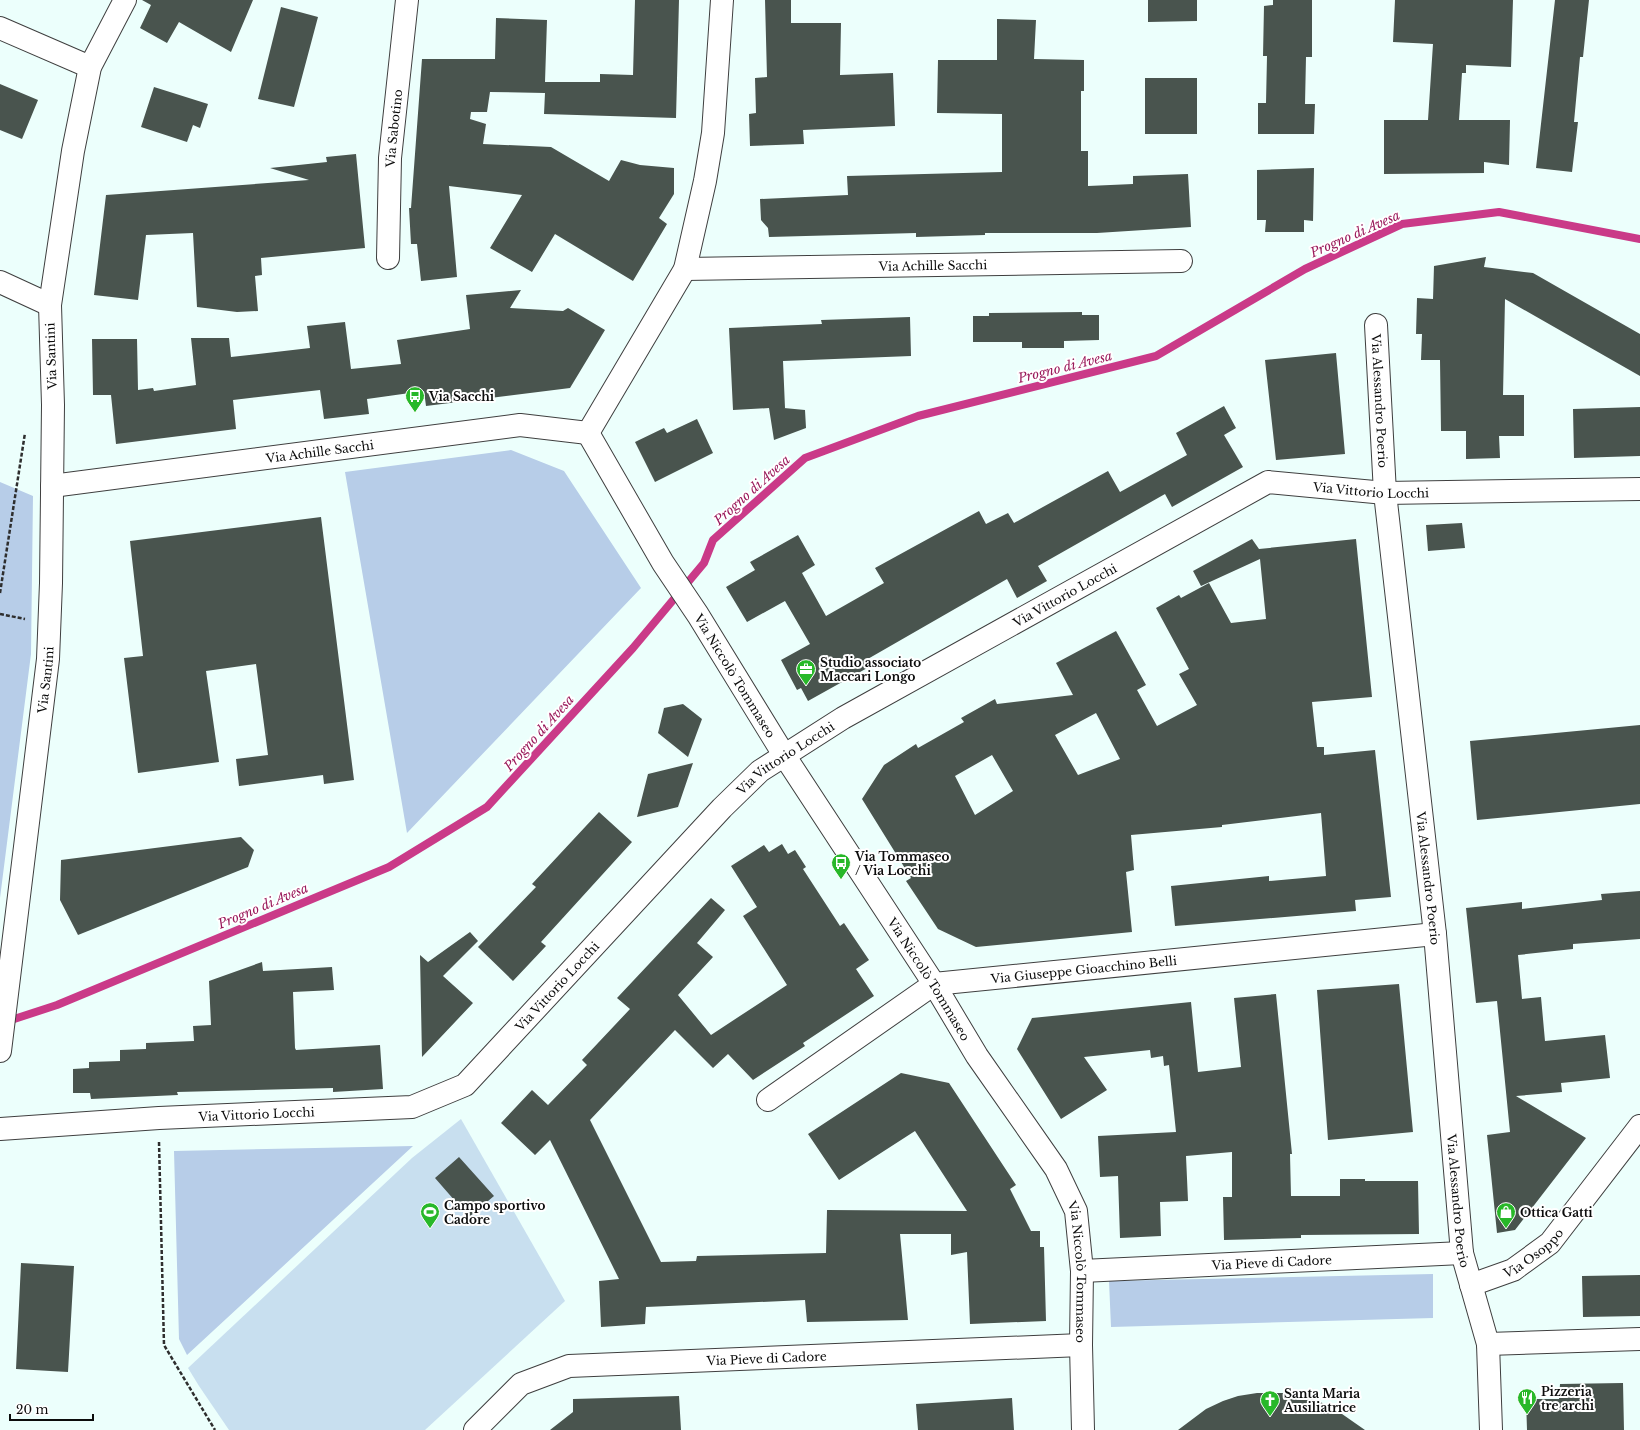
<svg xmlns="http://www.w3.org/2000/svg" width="1640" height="1430" viewBox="0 0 1640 1430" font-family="'Libre Baskerville',serif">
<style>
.green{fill:#b7cde8}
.pitch{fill:#c8dfef}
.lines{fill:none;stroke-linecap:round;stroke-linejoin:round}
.stream{stroke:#ca3a88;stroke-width:8}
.building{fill:#49544e;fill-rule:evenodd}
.minor-casing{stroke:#3f3f3f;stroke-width:24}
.path{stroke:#2e2e2e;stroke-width:2.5;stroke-dasharray:4 2;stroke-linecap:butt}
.minor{stroke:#fff;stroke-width:22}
.labels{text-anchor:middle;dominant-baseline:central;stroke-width:4;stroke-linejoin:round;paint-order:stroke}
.street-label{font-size:12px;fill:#0c0c0c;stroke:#fff}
.poi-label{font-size:12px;font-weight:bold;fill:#0c0c0c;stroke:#fff;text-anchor:start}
.water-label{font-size:13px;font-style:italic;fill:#9a195a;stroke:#fff}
</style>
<rect width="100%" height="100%" fill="#ecfffc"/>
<!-- green -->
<path class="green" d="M 511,450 L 564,471 L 641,588 L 407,833 L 345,472 Z
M 0,482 L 33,496 L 31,654 L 0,898 Z
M 413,1146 L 187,1355 L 179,1339 L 174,1151 Z
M 1433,1274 L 1433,1318 L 1111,1327 L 1109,1281 Z"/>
<!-- pitch -->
<path class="pitch" d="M 461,1119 L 565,1301 L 425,1430 L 229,1430 L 199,1386 L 188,1368 L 412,1158 Z"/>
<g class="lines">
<!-- stream -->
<path class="stream" d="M 5,1022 L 57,1005 L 389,867 L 487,807 L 633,648 L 704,563 L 713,540 L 805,458 L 918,416 L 1156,356 L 1305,269 L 1402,224 L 1499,212 L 1640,239"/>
</g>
<!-- building -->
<path class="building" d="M 142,0 L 253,0 L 231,52 L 179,22 L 167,43 L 140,28 L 151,5 Z
M 635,0 L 679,0 L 676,118 L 544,114 L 545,93 L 490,92 L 487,112 L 471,112 L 470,119 L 486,124 L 483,144 L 551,147 L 609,181 L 621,160 L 640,165 L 674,168 L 674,194 L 659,218 L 667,224 L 633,281 L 555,234 L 532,272 L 490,248 L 522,195 L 449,186 L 457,277 L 421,281 L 417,244 L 411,244 L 409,208 L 411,208 L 422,59 L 495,59 L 496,18 L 547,20 L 545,82 L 600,82 L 600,74 L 633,75 Z
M 765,0 L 791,0 L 791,23 L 841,23 L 840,75 L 893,73 L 895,126 L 803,130 L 804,144 L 750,146 L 749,114 L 756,113 L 755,78 L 767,77 Z
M 1148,0 L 1197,0 L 1197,21 L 1148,22 Z
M 1273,0 L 1312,0 L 1312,57 L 1306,57 L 1305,104 L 1315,104 L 1314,134 L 1258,134 L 1258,103 L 1266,103 L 1267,56 L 1263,56 L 1264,6 L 1273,5 Z
M 1395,0 L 1513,0 L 1511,67 L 1466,65 L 1466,73 L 1462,73 L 1459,120 L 1510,120 L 1509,165 L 1484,162 L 1484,173 L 1384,174 L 1384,120 L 1428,120 L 1433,44 L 1393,42 Z
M 1555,0 L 1589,0 L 1583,57 L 1580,57 L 1574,122 L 1578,122 L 1572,172 L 1536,168 Z
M 281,7 L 318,17 L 294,107 L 258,99 Z
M 997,19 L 1036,20 L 1034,59 L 1084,60 L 1084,91 L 1081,91 L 1081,151 L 1088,151 L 1088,186 L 1133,184 L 1133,176 L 1188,174 L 1191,227 L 1097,233 L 985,233 L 985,235 L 916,237 L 916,233 L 769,237 L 768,228 L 761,220 L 760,199 L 848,195 L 847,176 L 1002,172 L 1002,114 L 937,113 L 938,60 L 997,60 Z
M 1145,78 L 1197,78 L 1197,134 L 1145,134 Z
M 0,84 L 38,100 L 22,139 L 0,130 Z
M 154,87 L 208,104 L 200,128 L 193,125 L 187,142 L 141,127 Z
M 356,154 L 365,248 L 261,258 L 262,275 L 255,276 L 258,311 L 237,312 L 197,307 L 193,233 L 146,235 L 138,300 L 94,295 L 106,195 L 309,180 L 270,168 L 327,162 L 326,157 Z
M 1314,168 L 1313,221 L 1304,220 L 1304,232 L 1265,232 L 1266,220 L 1257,220 L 1257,170 Z
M 1486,257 L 1484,267 L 1533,273 L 1640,334 L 1640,376 L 1505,299 L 1503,395 L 1524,395 L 1524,436 L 1499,436 L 1500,458 L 1466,459 L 1466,431 L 1441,431 L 1440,360 L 1421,360 L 1422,334 L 1416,334 L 1417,298 L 1433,299 L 1434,266 Z
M 521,290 L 510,308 L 563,311 L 568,308 L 605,330 L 570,388 L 426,406 L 424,391 L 367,399 L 369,414 L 324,419 L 320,390 L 233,400 L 236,429 L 116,444 L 111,395 L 93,395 L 92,339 L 137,339 L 138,390 L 153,388 L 154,391 L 196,385 L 191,338 L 229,338 L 231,357 L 310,348 L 307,326 L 345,322 L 351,369 L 401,364 L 397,340 L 470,329 L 466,295 Z
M 1082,312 L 1082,315 L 1099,315 L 1099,340 L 1064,341 L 1064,348 L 1022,348 L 1022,342 L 973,342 L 973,316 L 989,316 L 989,313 Z
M 910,317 L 911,356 L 783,361 L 785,408 L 784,408 L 805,410 L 806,428 L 774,440 L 769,408 L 733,410 L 729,328 L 822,324 L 821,320 Z
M 1336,353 L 1345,454 L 1276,460 L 1265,360 Z
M 1224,406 L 1236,428 L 1224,435 L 1243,467 L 1172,507 L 1165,494 L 1038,566 L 1047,581 L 1017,598 L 1007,579 L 866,660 L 869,667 L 808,701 L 801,688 L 797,690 L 781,660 L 810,644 L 785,601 L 747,622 L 726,587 L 755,570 L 750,562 L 798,535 L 815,565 L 802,573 L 826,616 L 884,583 L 875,568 L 979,511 L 986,524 L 1008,513 L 1014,523 L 1108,471 L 1120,492 L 1187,455 L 1176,433 Z
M 1640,407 L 1640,456 L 1574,458 L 1573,409 Z
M 697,419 L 713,453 L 655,482 L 635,442 L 664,428 L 667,433 Z
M 321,517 L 354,780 L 324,784 L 323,775 L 239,786 L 236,759 L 268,755 L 256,664 L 206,671 L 219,762 L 138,773 L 124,658 L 143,656 L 130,541 Z
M 1462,523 L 1465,548 L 1428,551 L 1426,525 Z
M 1252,539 L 1259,549 L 1356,539 L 1372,697 L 1312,702 L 1317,747 L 1324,747 L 1324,755 L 1375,750 L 1391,897 L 1355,900 L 1356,911 L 1175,926 L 1171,886 L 1269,876 L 1269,881 L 1326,876 L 1321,813 L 1222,825 L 1222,827 L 1131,835 L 1134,870 L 1126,872 L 1132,932 L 976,947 L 938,929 L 906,881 L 911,878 L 862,799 L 884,765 L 916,744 L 918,748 L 964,722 L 961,718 L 995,699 L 997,704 L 1073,695 L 1056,663 L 1116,631 L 1146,685 L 1137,690 L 1157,726 L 1197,705 L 1179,674 L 1189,669 L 1156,608 L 1179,595 L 1181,598 L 1209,583 L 1231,623 L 1266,619 L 1260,559 L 1201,586 L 1193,571 ZM 1096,713 L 1120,759 L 1078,775 L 1055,735 ZM 992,755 L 1013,791 L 975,815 L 955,776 Z
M 683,704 L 702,719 L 688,757 L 658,733 L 664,708 Z
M 1640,725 L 1640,804 L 1477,820 L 1470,741 Z
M 693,763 L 678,807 L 637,817 L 648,774 Z
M 599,812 L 632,842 L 541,942 L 546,946 L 513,981 L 478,947 L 536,887 L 532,884 Z
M 241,837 L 254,850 L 248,867 L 78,935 L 60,900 L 61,860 Z
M 782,844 L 788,854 L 795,850 L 806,867 L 803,869 L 840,926 L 844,923 L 869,960 L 856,969 L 874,996 L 803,1043 L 805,1046 L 753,1080 L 728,1054 L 713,1068 L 675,1030 L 590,1120 L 661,1262 L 696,1261 L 697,1256 L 826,1253 L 827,1210 L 967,1211 L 915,1131 L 839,1180 L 808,1134 L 901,1073 L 949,1083 L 1016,1185 L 1010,1189 L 1031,1231 L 1040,1231 L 1040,1247 L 1044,1247 L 1046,1321 L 970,1324 L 967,1252 L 951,1255 L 951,1234 L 900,1234 L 908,1320 L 807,1322 L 805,1300 L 646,1307 L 645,1324 L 601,1327 L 599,1281 L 619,1279 L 550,1140 L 535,1155 L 501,1123 L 532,1090 L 548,1105 L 587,1065 L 582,1060 L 630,1009 L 617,998 L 711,898 L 725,910 L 697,943 L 713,957 L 678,995 L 711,1035 L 787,985 L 743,916 L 757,907 L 731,866 L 764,845 L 769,852 Z
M 1640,891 L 1640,939 L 1573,944 L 1573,949 L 1518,955 L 1522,999 L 1541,997 L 1545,1041 L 1605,1035 L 1610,1078 L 1561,1083 L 1562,1092 L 1516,1096 L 1586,1138 L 1515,1230 L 1497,1233 L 1487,1135 L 1510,1132 L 1497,1001 L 1476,1003 L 1466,908 L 1522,902 L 1522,909 L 1602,900 L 1601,894 Z
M 470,932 L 478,941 L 443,976 L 473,1003 L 422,1057 L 420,955 L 428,962 Z
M 262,962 L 263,971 L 332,967 L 334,990 L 293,992 L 295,1048 L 296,1050 L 380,1045 L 383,1089 L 333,1092 L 333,1088 L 177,1092 L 178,1095 L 91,1099 L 90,1093 L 73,1093 L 73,1069 L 89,1068 L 89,1062 L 120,1061 L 120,1050 L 146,1049 L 146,1043 L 194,1041 L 193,1026 L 211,1025 L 209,981 Z
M 1399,984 L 1413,1132 L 1328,1140 L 1317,990 Z
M 1276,994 L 1292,1154 L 1290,1154 L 1291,1196 L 1340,1196 L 1340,1179 L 1365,1179 L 1365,1181 L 1418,1181 L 1419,1234 L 1301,1235 L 1301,1238 L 1224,1240 L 1223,1197 L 1232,1197 L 1232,1152 L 1186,1156 L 1188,1201 L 1160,1202 L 1161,1236 L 1120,1238 L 1118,1176 L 1100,1177 L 1098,1136 L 1176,1132 L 1169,1065 L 1164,1066 L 1163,1056 L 1151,1058 L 1150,1050 L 1084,1057 L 1107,1090 L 1061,1119 L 1017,1049 L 1032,1018 L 1191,1002 L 1198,1072 L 1241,1067 L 1234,998 Z
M 459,1157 L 494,1196 L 469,1217 L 435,1178 Z
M 21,1263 L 74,1266 L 68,1372 L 16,1369 Z
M 1640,1275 L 1640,1316 L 1583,1317 L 1582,1276 Z
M 1623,1383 L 1624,1430 L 1527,1430 L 1526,1399 L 1559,1399 L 1560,1384 Z
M 1257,1393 L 1284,1393 L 1308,1397 L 1332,1407 L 1365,1430 L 1178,1430 L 1206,1409 L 1223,1401 L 1238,1396 Z
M 679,1396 L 681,1430 L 550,1430 L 573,1412 L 573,1399 Z
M 1012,1398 L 1014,1430 L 918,1430 L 916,1404 Z"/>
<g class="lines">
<defs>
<g id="minor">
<path d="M 0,28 L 90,67"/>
<path id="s1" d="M 388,258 L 390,158 L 407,0"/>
<path id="s2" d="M 685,269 L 1181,261"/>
<path d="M 0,282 L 50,305"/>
<path id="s3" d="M 1376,325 L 1385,493 L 1435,934 L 1462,1253 L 1488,1344 L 1491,1430"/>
<path id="s4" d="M 588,433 L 663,563 L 698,615 L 784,755 L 934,984 L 977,1056 L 1056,1169 L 1076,1211 L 1082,1271 L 1081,1345 L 1083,1430"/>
<path d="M 588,433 L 685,269 L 705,181 L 713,133 L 722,0"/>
<path id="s5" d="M 52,486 L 520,425 L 588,433"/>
<path id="s6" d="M 0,1051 L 48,659 L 51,583 L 53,405 L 50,305 L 73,151 L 90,67 L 125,0"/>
<path id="s7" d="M 768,1100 L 934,984 L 1435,934"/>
<path id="s8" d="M 0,1129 L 159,1118 L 412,1107 L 465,1085 L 722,808 L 760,771 L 843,718 L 1268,482 L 1385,493 L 1640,489"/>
<path id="s9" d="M 1082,1271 L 1462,1253"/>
<path id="s10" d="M 1471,1285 L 1513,1270 L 1550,1243 L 1640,1126"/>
<path d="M 1488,1344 L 1640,1339"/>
<path id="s11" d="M 475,1430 L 521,1384 L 569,1366 L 1081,1345"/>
</g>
</defs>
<!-- minor casing -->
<use href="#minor" class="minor-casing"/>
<!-- path -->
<path class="path" d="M 0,593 L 25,433
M 0,614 L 25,619
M 159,1142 L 164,1345 L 215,1430"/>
<!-- minor -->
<use href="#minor" class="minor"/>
</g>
<!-- icons -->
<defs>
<symbol id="bus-pin" viewBox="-11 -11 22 30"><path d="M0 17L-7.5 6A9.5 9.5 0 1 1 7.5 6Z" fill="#28b829" stroke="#fff"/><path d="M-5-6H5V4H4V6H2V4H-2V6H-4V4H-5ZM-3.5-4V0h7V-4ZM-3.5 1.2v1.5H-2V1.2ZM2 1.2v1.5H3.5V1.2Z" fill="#fff"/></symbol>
<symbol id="office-pin" viewBox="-11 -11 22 30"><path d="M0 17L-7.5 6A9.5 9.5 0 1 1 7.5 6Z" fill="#28b829" stroke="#fff"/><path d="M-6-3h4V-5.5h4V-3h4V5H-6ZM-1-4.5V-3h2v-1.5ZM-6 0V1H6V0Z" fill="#fff"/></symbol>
<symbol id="stadium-pin" viewBox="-11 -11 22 30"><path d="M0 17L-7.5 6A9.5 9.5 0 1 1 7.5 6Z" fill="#28b829" stroke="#fff"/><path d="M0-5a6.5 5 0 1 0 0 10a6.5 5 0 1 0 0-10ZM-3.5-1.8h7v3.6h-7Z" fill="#fff"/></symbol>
<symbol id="shop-pin" viewBox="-11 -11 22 30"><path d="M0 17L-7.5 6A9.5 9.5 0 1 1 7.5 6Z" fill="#28b829" stroke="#fff"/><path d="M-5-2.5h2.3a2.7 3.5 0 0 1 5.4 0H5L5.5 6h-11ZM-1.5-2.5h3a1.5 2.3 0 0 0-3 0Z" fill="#fff"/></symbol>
<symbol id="restaurant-pin" viewBox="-11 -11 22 30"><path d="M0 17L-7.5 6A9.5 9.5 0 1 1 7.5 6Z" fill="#28b829" stroke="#fff"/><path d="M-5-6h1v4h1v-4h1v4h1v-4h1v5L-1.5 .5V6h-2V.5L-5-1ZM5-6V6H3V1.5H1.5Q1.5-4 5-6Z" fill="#fff"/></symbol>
<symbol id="church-pin" viewBox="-11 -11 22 30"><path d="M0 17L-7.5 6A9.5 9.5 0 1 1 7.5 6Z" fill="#28b829" stroke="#fff"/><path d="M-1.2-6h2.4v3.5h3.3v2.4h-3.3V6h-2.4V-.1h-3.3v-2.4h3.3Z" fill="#fff"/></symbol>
</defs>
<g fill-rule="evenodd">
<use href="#bus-pin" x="404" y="385" width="22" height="30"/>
<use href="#office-pin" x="795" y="658" width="22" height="30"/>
<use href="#bus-pin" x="830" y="852" width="22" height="30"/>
<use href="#stadium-pin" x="419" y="1201" width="22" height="30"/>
<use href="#shop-pin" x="1495" y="1201" width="22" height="30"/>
<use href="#restaurant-pin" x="1516" y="1387" width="22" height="30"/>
<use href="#church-pin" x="1259" y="1389" width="22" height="30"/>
</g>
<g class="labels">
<!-- street labels -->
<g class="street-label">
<text stroke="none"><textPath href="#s1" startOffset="130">Via Sabotino</textPath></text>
<text stroke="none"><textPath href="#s2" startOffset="248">Via Achille Sacchi</textPath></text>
<text transform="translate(51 356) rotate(-92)">Via Santini</text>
<text stroke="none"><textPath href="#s3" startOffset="76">Via Alessandro Poerio</textPath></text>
<text stroke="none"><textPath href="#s5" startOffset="270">Via Achille Sacchi</textPath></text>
<text stroke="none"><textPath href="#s8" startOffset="1589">Via Vittorio Locchi</textPath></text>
<text stroke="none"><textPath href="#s8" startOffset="1253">Via Vittorio Locchi</textPath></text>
<text stroke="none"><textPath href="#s4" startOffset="284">Via Niccolò Tommaseo</textPath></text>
<text stroke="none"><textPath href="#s6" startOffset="374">Via Santini</textPath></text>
<text stroke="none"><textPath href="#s8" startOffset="929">Via Vittorio Locchi</textPath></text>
<text stroke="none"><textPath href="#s3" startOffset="556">Via Alessandro Poerio</textPath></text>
<text stroke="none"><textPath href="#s7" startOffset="353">Via Giuseppe Gioacchino Belli</textPath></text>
<text stroke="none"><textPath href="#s4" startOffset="644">Via Niccolò Tommaseo</textPath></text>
<text stroke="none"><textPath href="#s8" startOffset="605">Via Vittorio Locchi</textPath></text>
<text stroke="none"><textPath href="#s8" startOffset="257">Via Vittorio Locchi</textPath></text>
<text stroke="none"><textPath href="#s3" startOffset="880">Via Alessandro Poerio</textPath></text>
<text stroke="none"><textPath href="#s10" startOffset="71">Via Osoppo</textPath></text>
<text stroke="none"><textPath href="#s9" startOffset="190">Via Pieve di Cadore</textPath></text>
<text stroke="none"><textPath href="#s4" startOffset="980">Via Niccolò Tommaseo</textPath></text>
<text stroke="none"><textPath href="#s11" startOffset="314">Via Pieve di Cadore</textPath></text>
</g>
<!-- poi labels -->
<g class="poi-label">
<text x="429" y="396">Via Sacchi</text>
<text x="820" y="662">Studio associato<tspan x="820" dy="14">Maccari Longo</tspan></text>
<text x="855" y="856">Via Tommaseo<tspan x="855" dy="14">/ Via Locchi</tspan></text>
<text x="444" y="1205">Campo sportivo<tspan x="444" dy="14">Cadore</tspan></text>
<text x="1520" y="1212">Ottica Gatti</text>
<text x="1541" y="1391">Pizzeria<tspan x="1541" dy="14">tre archi</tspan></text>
<text x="1284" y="1393">Santa Maria<tspan x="1284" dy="14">Ausiliatrice</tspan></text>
</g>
<!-- water labels -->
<g class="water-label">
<text transform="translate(1355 234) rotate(-24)">Progno di Avesa</text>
<text transform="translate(1065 367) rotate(-14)">Progno di Avesa</text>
<text transform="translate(752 490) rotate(-42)">Progno di Avesa</text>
<text transform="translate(539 733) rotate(-48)">Progno di Avesa</text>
<text transform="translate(263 906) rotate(-23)">Progno di Avesa</text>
</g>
</g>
<!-- scale -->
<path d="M10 1414v6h83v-6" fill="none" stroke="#0c0c0c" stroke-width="2"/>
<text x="16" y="1414" font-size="12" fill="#0c0c0c" stroke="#ffffff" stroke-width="3" paint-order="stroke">20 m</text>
</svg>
